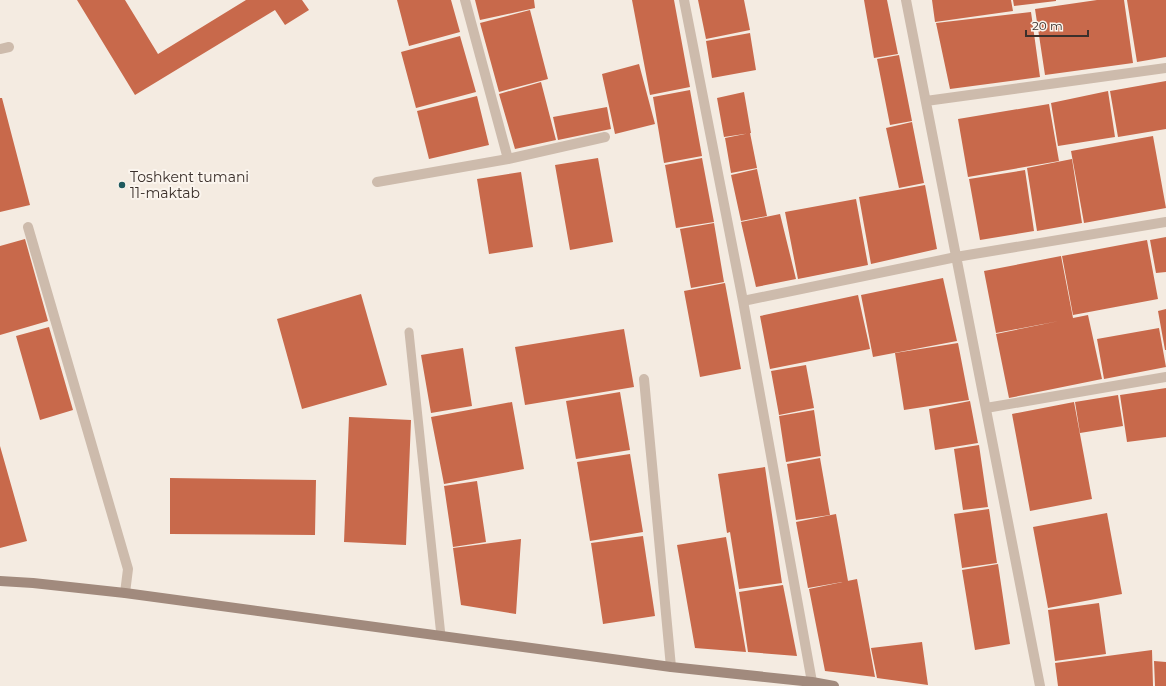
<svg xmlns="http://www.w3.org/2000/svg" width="1166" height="686" viewBox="0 0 1166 686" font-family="Montserrat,sans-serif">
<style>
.building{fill:#c8694b}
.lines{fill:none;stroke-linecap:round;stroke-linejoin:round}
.lane{stroke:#cdbbac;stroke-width:9}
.street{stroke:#cdbbac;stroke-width:10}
.secondary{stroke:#a18a7d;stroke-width:10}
.poi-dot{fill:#1f5a5e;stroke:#fbf5ee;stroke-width:1.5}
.labels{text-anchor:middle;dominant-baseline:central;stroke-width:4;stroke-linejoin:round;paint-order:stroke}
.poi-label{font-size:14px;fill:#3b302b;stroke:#fbf5ee;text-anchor:start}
</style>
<rect width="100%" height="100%" fill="#f4ebe1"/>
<!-- building -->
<path class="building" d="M 77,0 L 125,0 L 158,54 L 246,0 L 302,0 L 309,10 L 285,25 L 275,10 L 135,95 Z
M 397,0 L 451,0 L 460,32 L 409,46 Z
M 475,0 L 534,0 L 535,8 L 480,20 Z
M 632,0 L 674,0 L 690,87 L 650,95 Z
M 698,0 L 744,0 L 750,30 L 706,39 Z
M 864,0 L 887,0 L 898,54 L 874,58 Z
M 932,0 L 1011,0 L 1013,11 L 935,22 Z
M 1013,0 L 1056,0 L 1056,1 L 1014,6 Z
M 1097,0 L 1124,0 L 1133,63 L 1045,75 L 1035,9 Z
M 1127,0 L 1166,0 L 1166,57 L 1137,62 Z
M 530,10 L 548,79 L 499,92 L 480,23 Z
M 1031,12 L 1040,77 L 950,89 L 936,23 Z
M 750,33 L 756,70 L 712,78 L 706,41 Z
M 460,36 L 476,92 L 416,108 L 401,52 Z
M 899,55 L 912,121 L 890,125 L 877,59 Z
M 639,64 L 655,124 L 615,134 L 602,74 Z
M 1166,81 L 1166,129 L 1118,137 L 1110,91 Z
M 541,82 L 556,140 L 515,149 L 499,94 Z
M 690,90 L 702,156 L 664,163 L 653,97 Z
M 1108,91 L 1115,137 L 1058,146 L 1051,103 Z
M 744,92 L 751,133 L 724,137 L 717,98 Z
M 477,96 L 489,145 L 429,159 L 417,111 Z
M 0,98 L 2,98 L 30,205 L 0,212 Z
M 1049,104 L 1059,161 L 968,177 L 958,119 Z
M 607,107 L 611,129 L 558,140 L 553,117 Z
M 912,122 L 924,183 L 899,188 L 886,128 Z
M 750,133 L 757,168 L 731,173 L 725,138 Z
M 1153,136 L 1166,208 L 1084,223 L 1071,151 Z
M 598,158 L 613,242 L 570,250 L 555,165 Z
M 702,158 L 714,222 L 676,228 L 665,165 Z
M 1072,159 L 1082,223 L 1037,231 L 1027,168 Z
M 757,169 L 767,216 L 741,221 L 731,175 Z
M 1025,170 L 1034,231 L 980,240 L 969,179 Z
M 521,172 L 533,247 L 489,254 L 477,179 Z
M 925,185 L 937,249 L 871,264 L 859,197 Z
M 856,199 L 868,265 L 798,279 L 785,212 Z
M 780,214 L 796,279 L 756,287 L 741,222 Z
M 714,223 L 724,282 L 691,288 L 680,229 Z
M 1166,237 L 1166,272 L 1156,273 L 1150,240 Z
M 25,239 L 48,321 L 0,335 L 0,246 Z
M 1147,240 L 1158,299 L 1073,315 L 1062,256 Z
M 1061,256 L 1073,318 L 1088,315 L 1102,379 L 1009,398 L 996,334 L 1059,321 L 996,333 L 984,271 Z
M 943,278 L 957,341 L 873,357 L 861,295 Z
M 725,283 L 741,369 L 700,377 L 684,291 Z
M 361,294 L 387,385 L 302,409 L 277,319 Z
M 858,295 L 870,349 L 770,369 L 760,316 Z
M 1166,309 L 1166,350 L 1165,350 L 1158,311 Z
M 49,327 L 73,410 L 40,420 L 16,336 Z
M 1159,328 L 1166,367 L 1104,379 L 1097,339 Z
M 624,329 L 634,387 L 525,405 L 515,347 Z
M 958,343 L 969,400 L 904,410 L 895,353 Z
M 463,348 L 472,406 L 431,413 L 421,355 Z
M 806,365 L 814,408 L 779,415 L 771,371 Z
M 1166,388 L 1166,437 L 1127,442 L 1120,395 Z
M 620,392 L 630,450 L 576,459 L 566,401 Z
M 1118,395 L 1123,426 L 1080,433 L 1075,402 Z
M 970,401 L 978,443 L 935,450 L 929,409 Z
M 512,402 L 524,469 L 444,484 L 431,417 Z
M 1074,402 L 1092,499 L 1030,511 L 1012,414 Z
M 814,410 L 821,456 L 786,462 L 779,416 Z
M 349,417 L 411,420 L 406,545 L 344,542 Z
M 979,445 L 988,507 L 963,510 L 954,449 Z
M 0,446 L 27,541 L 0,548 Z
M 630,454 L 643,532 L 590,541 L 577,462 Z
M 820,458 L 830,515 L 796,520 L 787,464 Z
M 765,467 L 782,583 L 739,589 L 730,532 L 727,533 L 718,474 Z
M 170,478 L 316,480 L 315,535 L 170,534 Z
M 477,481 L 486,542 L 453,547 L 444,486 Z
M 989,509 L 997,563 L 962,568 L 954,514 Z
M 1107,513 L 1122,594 L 1048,608 L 1033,527 Z
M 836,514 L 848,581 L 808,588 L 796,522 Z
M 643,536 L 655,616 L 603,624 L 591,543 Z
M 726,537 L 746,652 L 695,648 L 677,545 Z
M 521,539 L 516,614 L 461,605 L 453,548 Z
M 998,564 L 1010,644 L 975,650 L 962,570 Z
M 857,579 L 875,677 L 825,671 L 809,589 Z
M 783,585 L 797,656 L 748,652 L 739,592 Z
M 1099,603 L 1106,654 L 1055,661 L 1048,610 Z
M 922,642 L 928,685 L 877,678 L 871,648 Z
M 1152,650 L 1153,686 L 1058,686 L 1055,663 Z
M 1154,661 L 1166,662 L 1166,686 L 1155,686 Z"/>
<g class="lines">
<!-- lane -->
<path class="lane" d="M 409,332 L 441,636"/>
<!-- street -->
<path class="street" d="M 465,0 L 508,159
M 684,0 L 743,301 L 812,682
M 906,0 L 1040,686
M 0,49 L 9,47
M 926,101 L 1166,68
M 377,182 L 508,159 L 605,137
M 28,227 L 128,569 L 125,593
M 743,301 L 956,257 L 1166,222
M 644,379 L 671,667
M 986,408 L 1166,377"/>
<!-- secondary -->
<path class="secondary" d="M 0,581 L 33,583 L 125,593 L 671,667 L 812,682 L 834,686"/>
</g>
<!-- markers -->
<circle class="poi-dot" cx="122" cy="185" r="4"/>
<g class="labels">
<!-- poi labels -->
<g class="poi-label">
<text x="130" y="177">Toshkent tumani<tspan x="130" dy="16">11-maktab</tspan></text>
</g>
</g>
<!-- scale -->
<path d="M1026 30v6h62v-6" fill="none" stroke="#3b302b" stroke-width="2"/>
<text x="1032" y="30" font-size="12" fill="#3b302b" stroke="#fbf5ee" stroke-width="3" paint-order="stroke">20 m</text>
</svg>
